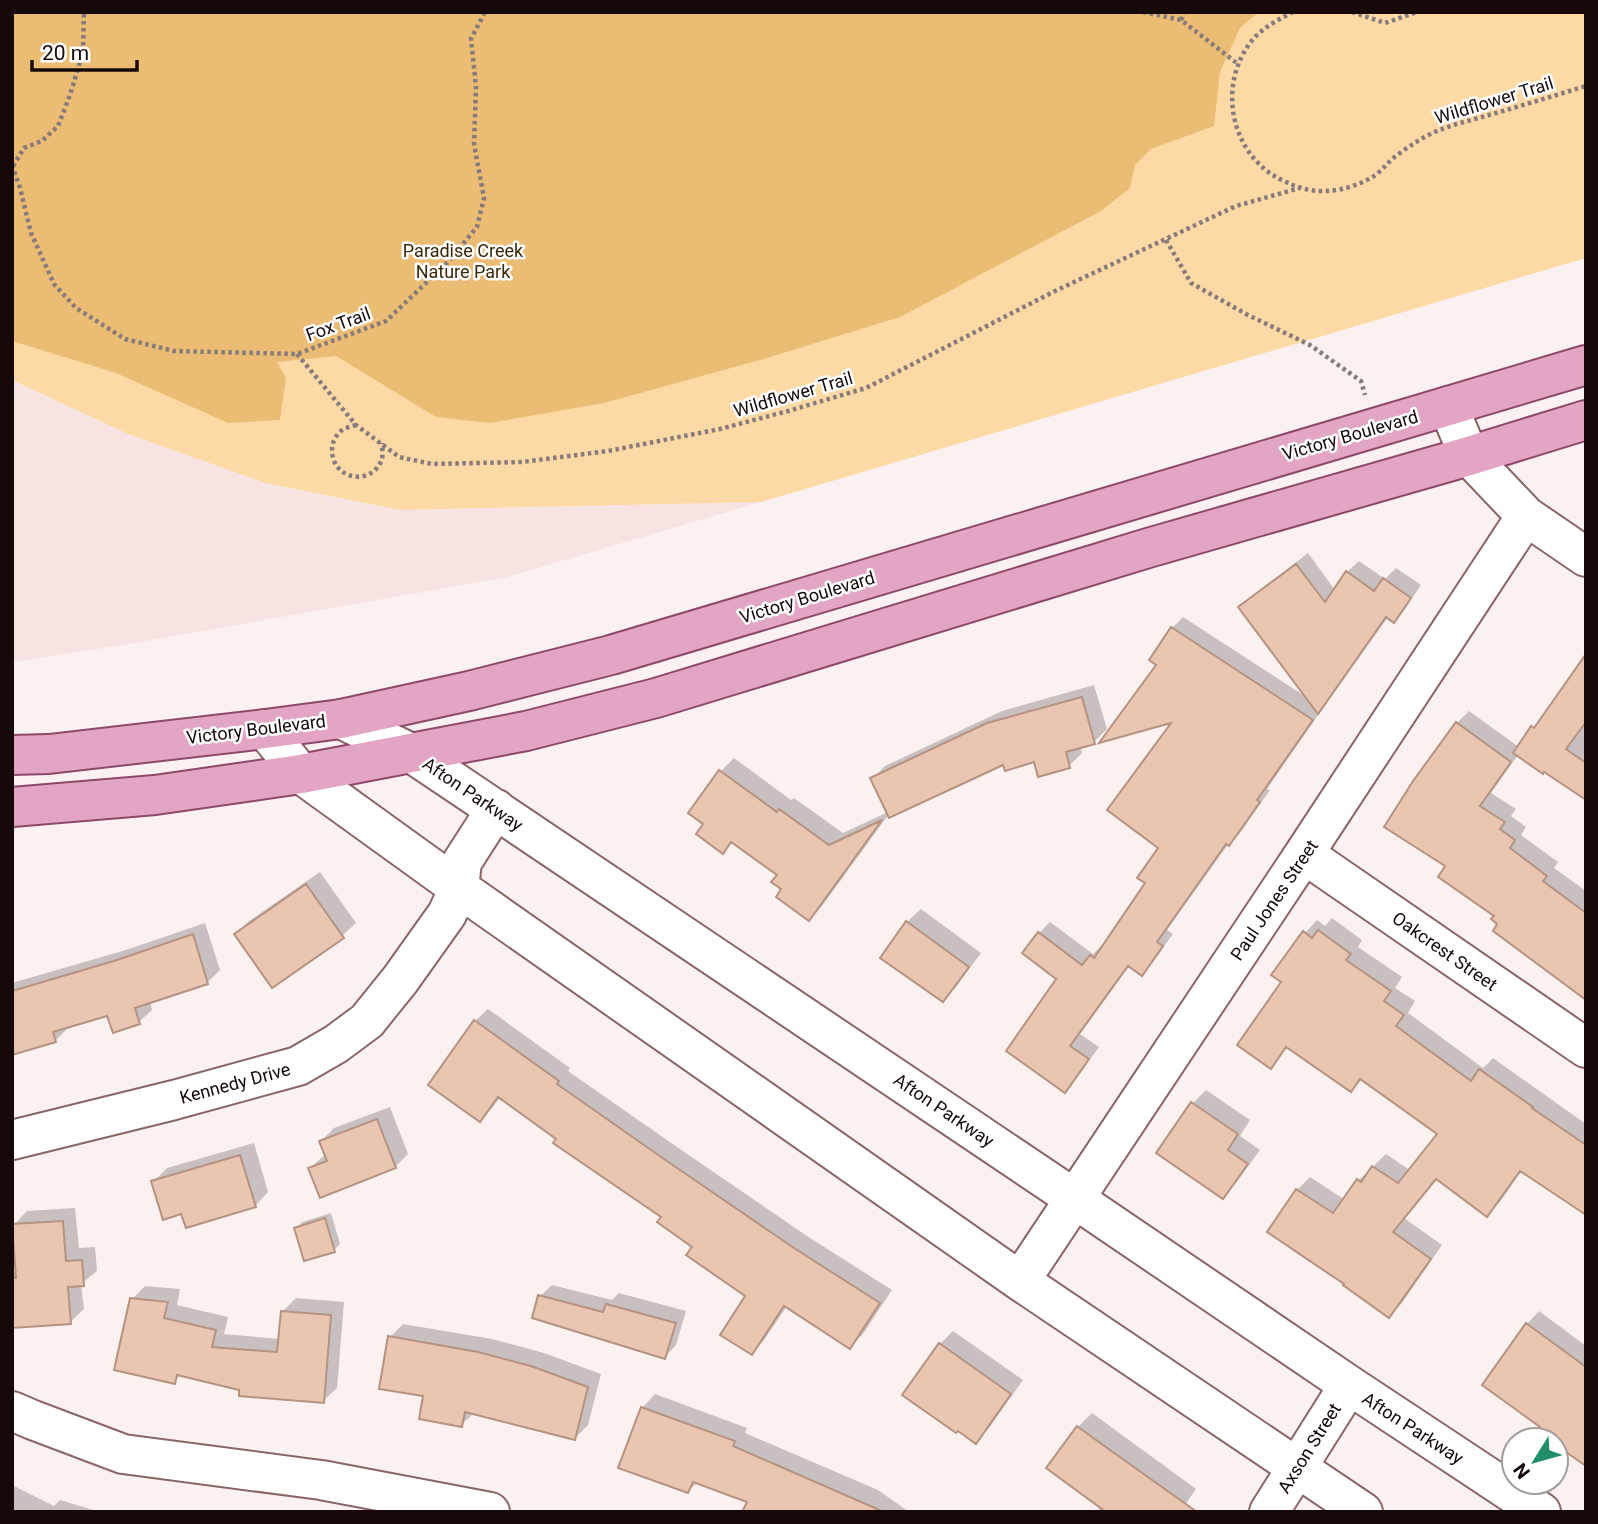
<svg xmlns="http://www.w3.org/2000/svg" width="1598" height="1524" viewBox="0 0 1598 1524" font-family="Roboto,sans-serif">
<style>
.built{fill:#f7e3e2}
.green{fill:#fddaa5}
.forest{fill:#ebbd74}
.shadow{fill:#0003}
.building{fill:#eac5b2;stroke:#b59280;stroke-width:2}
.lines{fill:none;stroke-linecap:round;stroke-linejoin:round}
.minor-casing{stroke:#8b6564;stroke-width:42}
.major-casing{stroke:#8e4869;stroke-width:42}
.path{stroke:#877a7a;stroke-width:4.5;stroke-dasharray:3.5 3.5;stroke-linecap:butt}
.minor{stroke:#fff;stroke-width:38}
.major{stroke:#e2a6c4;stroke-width:38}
.labels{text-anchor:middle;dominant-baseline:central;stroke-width:5;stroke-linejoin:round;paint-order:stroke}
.street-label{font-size:18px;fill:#170909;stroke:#fff}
.park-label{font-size:18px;fill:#3b2807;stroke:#fff}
</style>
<rect width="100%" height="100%" fill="#fbf1f1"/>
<!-- built -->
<path class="built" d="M 12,380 L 128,434 L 265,483 L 400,510 L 761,502 L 507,577 L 123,645 L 12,662 Z"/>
<!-- green -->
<path class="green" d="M 12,12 L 1586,12 L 1586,258 L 761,502 L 400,510 L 265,483 L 128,434 L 12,380 Z"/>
<!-- forest -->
<path class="forest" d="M 12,12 L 1259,12 L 1240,28 L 1220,72 L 1214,126 L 1151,149 L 1135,165 L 1130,188 L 1101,211 L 900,317 L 760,360 L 604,403 L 490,423 L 436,417 L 336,356 L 277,362 L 286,378 L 280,420 L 228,423 L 116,373 L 12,341 Z"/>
<!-- shadow -->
<path class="shadow" d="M 1308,553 L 1335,590 L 1347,572 L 1359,561 L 1385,579 L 1396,568 L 1421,585 L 1405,609 L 1394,620 L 1388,617 L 1329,700 L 1322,707 L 1323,708 L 1267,789 L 1270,790 L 1240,833 L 1229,843 L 1167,930 L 1173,934 L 1153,962 L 1142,974 L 1130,965 L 1080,1034 L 1099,1047 L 1076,1079 L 1065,1090 L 1059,979 L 1024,952 L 1039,933 L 1050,922 L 1093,954 L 1102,945 L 1104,946 L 1147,883 L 1161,848 L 1175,720 L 1159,664 L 1172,628 L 1183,617 L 1308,698 L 1240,608 L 1252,596 Z
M 1586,657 L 1586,794 L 1518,755 L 1491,793 L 1516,809 L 1511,816 L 1526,827 L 1521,835 L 1558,862 L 1554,868 L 1586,891 L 1586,997 L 1500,924 L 1497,915 L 1448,865 L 1457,723 L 1469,711 L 1519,747 L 1533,727 L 1545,715 Z
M 1094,685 L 1107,729 L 1094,742 L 1080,746 L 1082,753 L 1069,766 L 1035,760 L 1004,762 L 889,814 L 822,906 L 809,919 L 784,889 L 779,874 L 733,841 L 723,851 L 705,824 L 690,813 L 721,771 L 734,758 L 791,800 L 794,798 L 843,833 L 888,812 L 872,779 L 885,766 L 1002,711 Z
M 320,872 L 356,923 L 342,936 L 236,934 L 249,921 Z
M 921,909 L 981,953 L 956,987 L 943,1000 L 907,922 Z
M 1332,918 L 1362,940 L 1358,947 L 1402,977 L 1395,988 L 1415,1001 L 1408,1013 L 1483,1068 L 1493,1058 L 1586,1124 L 1586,1213 L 1522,1170 L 1500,1202 L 1487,1215 L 1437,1177 L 1404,1218 L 1442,1245 L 1402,1303 L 1389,1316 L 1346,1284 L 1269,1232 L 1297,1190 L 1310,1177 L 1345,1200 L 1358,1181 L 1386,1154 L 1411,1171 L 1440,1134 L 1363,1079 L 1351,1090 L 1288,1047 L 1271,1066 L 1283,982 L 1305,933 L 1317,920 L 1325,926 Z
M 205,923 L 220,970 L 207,983 L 150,1001 L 152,1010 L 139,1022 L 108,1014 L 67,1026 L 68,1028 L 55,1041 L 12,1042 L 12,983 L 129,949 Z
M 488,1009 L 570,1068 L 568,1071 L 677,1147 L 807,1236 L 892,1290 L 863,1334 L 850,1347 L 787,1306 L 764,1340 L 751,1353 L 748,1295 L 664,1217 L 500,1097 L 493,1107 L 480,1120 L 475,1021 Z
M 1206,1090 L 1250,1120 L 1240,1136 L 1260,1150 L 1236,1183 L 1223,1197 L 1193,1103 Z
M 390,1107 L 408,1154 L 395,1167 L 310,1168 L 326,1154 L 321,1141 L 334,1128 Z
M 254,1143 L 268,1192 L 255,1206 L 182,1212 L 153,1182 L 167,1168 Z
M 75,1208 L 79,1248 L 95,1247 L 97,1271 L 81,1284 L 84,1309 L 70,1322 L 12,1326 L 12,1275 L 17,1270 L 14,1225 L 27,1211 Z
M 331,1213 L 340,1244 L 334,1250 L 296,1228 L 302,1222 Z
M 552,1285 L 612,1300 L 619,1293 L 686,1311 L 676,1345 L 665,1357 L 540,1296 Z
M 145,1286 L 180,1289 L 177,1305 L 228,1317 L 224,1334 L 280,1339 L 282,1312 L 296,1298 L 344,1302 L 337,1388 L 323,1401 L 241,1389 L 181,1374 L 174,1382 L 132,1299 Z
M 1539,1311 L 1586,1346 L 1586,1465 L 1556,1443 L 1556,1440 L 1551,1440 L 1543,1427 L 1527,1324 Z
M 403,1324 L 492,1339 L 544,1353 L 601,1374 L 588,1425 L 575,1438 L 474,1413 L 461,1425 L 425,1395 L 390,1337 Z
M 953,1331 L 1023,1380 L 989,1428 L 975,1442 L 940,1344 Z
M 655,1394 L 747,1428 L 745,1433 L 878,1490 L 909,1512 L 762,1512 L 749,1500 L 698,1482 L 688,1491 L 642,1408 Z
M 1092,1413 L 1196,1489 L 1180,1512 L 1098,1512 L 1101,1506 L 1048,1468 L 1078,1427 Z
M 12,1485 L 54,1506 L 60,1500 L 100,1512 L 12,1512 Z"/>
<!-- building -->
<path class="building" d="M 1296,564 L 1325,602 L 1346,571 L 1374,591 L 1383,578 L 1411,598 L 1394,623 L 1386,617 L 1318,714 L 1238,607 Z
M 1171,627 L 1313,720 L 1257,800 L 1260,802 L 1229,846 L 1226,844 L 1157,942 L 1163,946 L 1142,976 L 1128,966 L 1070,1046 L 1089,1059 L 1065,1093 L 1006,1051 L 1056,979 L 1022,953 L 1038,932 L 1082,965 L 1090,955 L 1094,958 L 1145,883 L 1137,878 L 1158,848 L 1107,810 L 1171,723 L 1099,743 L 1156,665 L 1149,660 Z
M 1586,654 L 1586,722 L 1566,749 L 1586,763 L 1586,800 L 1544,772 L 1543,774 L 1513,753 L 1531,726 L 1534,728 Z
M 1082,697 L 1095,744 L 1066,752 L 1070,768 L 1038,777 L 1034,762 L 1005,771 L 1003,765 L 889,818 L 870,778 L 987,723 Z
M 1456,722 L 1511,762 L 1480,806 L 1505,822 L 1500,829 L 1515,840 L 1510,848 L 1547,876 L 1543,881 L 1586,913 L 1586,1000 L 1493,931 L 1497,924 L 1491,919 L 1494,916 L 1438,877 L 1445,866 L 1384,827 L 1413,781 Z
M 719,770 L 777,812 L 779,809 L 829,845 L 882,820 L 809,921 L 776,897 L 781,889 L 771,882 L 777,875 L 731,842 L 723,854 L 696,834 L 703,824 L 688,813 Z
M 306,884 L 344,938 L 272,988 L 234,934 Z
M 906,921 L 969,967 L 943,1002 L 880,958 Z
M 1318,930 L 1351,954 L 1346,960 L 1391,991 L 1384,1001 L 1404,1015 L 1396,1026 L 1471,1081 L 1479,1069 L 1533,1107 L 1532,1108 L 1586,1145 L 1586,1215 L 1520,1171 L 1487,1217 L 1436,1179 L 1393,1232 L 1431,1259 L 1389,1318 L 1343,1285 L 1344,1284 L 1267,1232 L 1296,1189 L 1333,1213 L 1357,1179 L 1361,1182 L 1372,1166 L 1398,1183 L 1437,1134 L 1360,1079 L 1351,1092 L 1286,1047 L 1271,1069 L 1237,1045 L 1281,982 L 1271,975 L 1303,931 L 1312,938 Z
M 193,934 L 208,984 L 135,1008 L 140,1024 L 113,1033 L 107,1016 L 53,1032 L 56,1042 L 12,1055 L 12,991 L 114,961 Z
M 474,1020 L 559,1081 L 557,1084 L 664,1159 L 794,1248 L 880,1303 L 850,1349 L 784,1306 L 752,1355 L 720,1335 L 745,1296 L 686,1255 L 692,1247 L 657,1222 L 661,1217 L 553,1143 L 556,1139 L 498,1097 L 480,1122 L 428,1085 Z
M 1191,1102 L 1238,1134 L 1228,1150 L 1248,1164 L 1223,1199 L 1156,1153 Z
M 377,1119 L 396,1168 L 320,1198 L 308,1168 L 327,1161 L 319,1141 Z
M 240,1155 L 256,1207 L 186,1228 L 181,1214 L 163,1220 L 151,1181 Z
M 325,1218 L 335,1252 L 304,1261 L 294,1228 Z
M 63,1221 L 66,1261 L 82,1260 L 84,1286 L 68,1287 L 71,1324 L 12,1328 L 12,1278 L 16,1278 L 12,1224 Z
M 538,1295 L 603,1312 L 606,1304 L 676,1323 L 665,1359 L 532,1318 Z
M 130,1298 L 168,1302 L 164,1318 L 216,1330 L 212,1347 L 277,1352 L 281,1311 L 331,1315 L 324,1403 L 239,1396 L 239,1390 L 177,1375 L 175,1384 L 114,1370 Z
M 1526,1323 L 1586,1367 L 1586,1466 L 1556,1445 L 1556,1440 L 1549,1440 L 1537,1432 L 1540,1427 L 1482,1385 Z
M 388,1336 L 478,1352 L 531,1366 L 588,1387 L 575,1440 L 465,1412 L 462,1427 L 419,1419 L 423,1396 L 379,1389 Z
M 939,1343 L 1011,1394 L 976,1444 L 958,1431 L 956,1433 L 902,1395 Z
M 641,1407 L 735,1441 L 733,1446 L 884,1512 L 742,1512 L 747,1502 L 693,1482 L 688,1493 L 618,1468 Z
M 1077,1426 L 1103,1445 L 1197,1512 L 1106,1512 L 1046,1468 Z"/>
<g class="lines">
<defs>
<path id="minor" d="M 1448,406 L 1469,456 L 1526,516 L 1586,557
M 341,719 L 413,754 L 1075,1199 L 1349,1385 L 1541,1512
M 265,729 L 301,774 L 459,888 L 1020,1281 L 1363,1512
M 1304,854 L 1586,1048
M 12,1140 L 174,1100 L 298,1066 L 336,1044 L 367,1021 L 400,980 L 447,914 L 459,888 L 462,862 L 496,809
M 1020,1281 L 1304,854 L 1526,516
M 12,1411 L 33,1420 L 123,1454 L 321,1480 L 490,1512
M 1269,1512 L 1349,1385"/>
<path id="major" d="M 12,755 L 49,754 L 265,729 L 341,719 L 469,691 L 611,655 L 1586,365
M 12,807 L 155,795 L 301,774 L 526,731 L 656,698 L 1148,548 L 1469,456 L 1586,420"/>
</defs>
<!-- minor casing -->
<use href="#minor" class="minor-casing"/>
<!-- major casing -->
<use href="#major" class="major-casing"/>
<!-- path -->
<path class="path" d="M 1143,12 L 1181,20 L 1238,64
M 1293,12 C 1278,20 1261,28 1250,43 C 1216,89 1232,159 1286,182 C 1298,188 1313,192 1327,191 C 1344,190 1363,184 1377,174 C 1384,168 1389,161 1396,156 C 1409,146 1423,137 1437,131 C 1454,124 1472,120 1489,115 C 1521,106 1553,96 1586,86
M 1352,12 L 1385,23 L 1417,12
M 1181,20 L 1185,12
M 12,165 L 20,188 L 31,233 L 54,284 L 76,308 L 125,339 L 174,351 L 297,354 L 386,321 L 448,262 L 477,227 L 484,198 L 474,144 L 476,87 L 471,39 L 485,12
M 13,166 L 24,148 L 42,141 L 58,126 L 70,95 L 83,52 L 84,12
M 1166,240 L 1191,283 L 1246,314 L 1310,345 L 1361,381 L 1365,395
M 297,354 L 356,425 L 399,457 L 432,464 L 522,462 L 608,451 L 720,429 L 788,411 L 866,388 L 1055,291 L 1236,206 L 1300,188
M 356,425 C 352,426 344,428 341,431 C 335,436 332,443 332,450 C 332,480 372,487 382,459 C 383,455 382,447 382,443"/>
<!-- minor -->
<use href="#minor" class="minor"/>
<!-- major -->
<use href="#major" class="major"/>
</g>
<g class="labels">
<!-- street labels -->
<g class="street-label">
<text transform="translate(1494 100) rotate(-17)">Wildflower Trail</text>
<text transform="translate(338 324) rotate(-20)">Fox Trail</text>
<text transform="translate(793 394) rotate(-16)">Wildflower Trail</text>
<text transform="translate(1350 435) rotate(-16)">Victory Boulevard</text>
<text transform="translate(807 597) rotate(-17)">Victory Boulevard</text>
<text transform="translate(256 729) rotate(-7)">Victory Boulevard</text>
<text transform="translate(473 794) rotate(34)">Afton Parkway</text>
<text transform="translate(1274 900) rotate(-56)">Paul Jones Street</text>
<text transform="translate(1445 951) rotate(35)">Oakcrest Street</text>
<text transform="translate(235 1083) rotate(-15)">Kennedy Drive</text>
<text transform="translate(944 1110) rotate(34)">Afton Parkway</text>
<text transform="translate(1413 1428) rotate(33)">Afton Parkway</text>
<text transform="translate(1309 1448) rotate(-58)">Axson Street</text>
</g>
<!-- park labels -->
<g class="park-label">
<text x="463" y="250">Paradise Creek<tspan x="463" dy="21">Nature Park</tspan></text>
</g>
</g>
<!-- border -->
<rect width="1598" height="1524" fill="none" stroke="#170909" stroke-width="28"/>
<!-- north arrow -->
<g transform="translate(1535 1461) rotate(233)"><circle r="33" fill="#ffffff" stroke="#a29d9d" stroke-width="2"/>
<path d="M0-5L12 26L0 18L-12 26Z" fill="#218d6b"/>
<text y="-10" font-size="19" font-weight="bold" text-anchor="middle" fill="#170909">N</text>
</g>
<!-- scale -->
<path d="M32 60v10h105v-10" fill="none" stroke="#170909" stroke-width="3.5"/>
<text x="42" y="60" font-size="21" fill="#170909" stroke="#ffffff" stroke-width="5" paint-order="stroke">20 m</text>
</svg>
